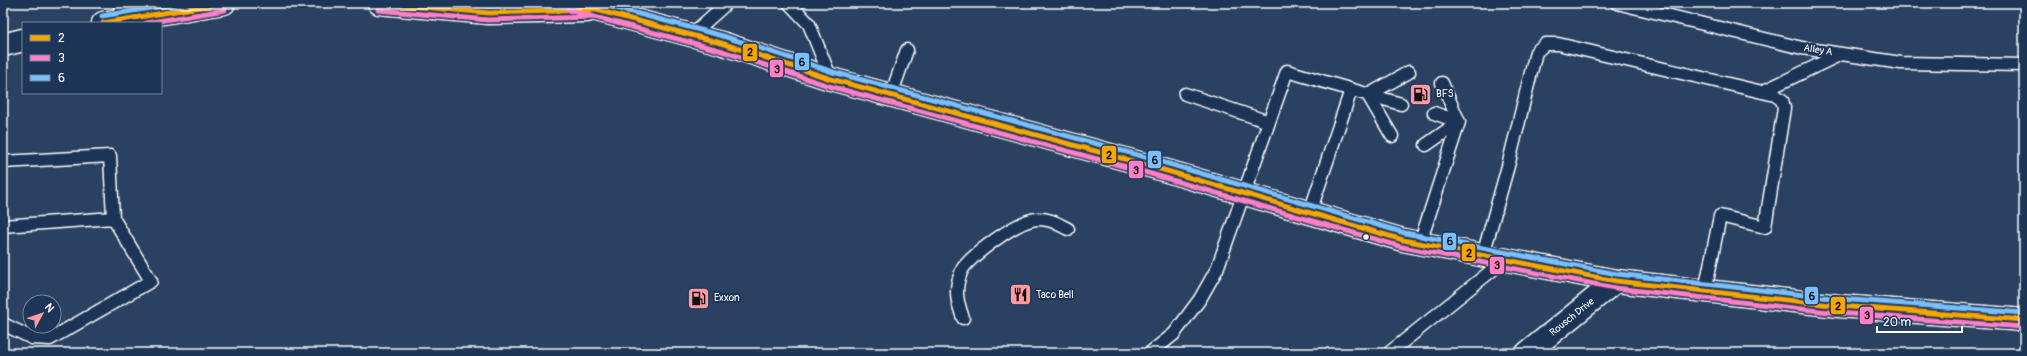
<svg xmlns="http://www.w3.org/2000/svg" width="2027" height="356" viewBox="0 0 2027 356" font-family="Pangolin,sans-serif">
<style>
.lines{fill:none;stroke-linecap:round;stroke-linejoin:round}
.service-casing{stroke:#fff;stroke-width:15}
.minor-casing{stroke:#fff;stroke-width:25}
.tertiary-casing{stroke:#fff;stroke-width:25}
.primary-casing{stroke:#fff;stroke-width:25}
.service{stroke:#1d3557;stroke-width:12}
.minor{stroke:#1d3557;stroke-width:22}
.tertiary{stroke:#1d3557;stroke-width:22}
.primary{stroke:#1d3557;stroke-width:22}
.bus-1-casing{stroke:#1d3557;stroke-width:8}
.bus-2-casing{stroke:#1d3557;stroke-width:8}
.bus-3-casing{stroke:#1d3557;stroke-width:8}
.bus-1{stroke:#f7a600;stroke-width:5}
.bus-2{stroke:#ff80c5;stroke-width:5}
.bus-3{stroke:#7abffc;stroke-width:5}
.bus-dot{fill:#fff;stroke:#1d3557;stroke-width:1.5}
.labels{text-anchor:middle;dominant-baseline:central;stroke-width:4;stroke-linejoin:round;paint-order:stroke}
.street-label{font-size:10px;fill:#fff;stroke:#1d3557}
.poi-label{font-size:10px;fill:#fff;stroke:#1d3557;text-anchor:start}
.line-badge{stroke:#1d3557;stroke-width:1.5}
.pale-badge-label{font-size:11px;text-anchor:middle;font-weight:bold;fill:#111}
</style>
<rect width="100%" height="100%" fill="#2a4161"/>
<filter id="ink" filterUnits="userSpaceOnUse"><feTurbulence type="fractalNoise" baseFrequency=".025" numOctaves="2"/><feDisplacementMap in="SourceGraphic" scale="8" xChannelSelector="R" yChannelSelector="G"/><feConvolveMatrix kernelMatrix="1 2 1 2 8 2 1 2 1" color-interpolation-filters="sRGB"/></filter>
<g filter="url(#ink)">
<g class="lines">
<defs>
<path id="service" d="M 789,3 L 809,24 L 831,79
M 1617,3 L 1802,48 L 1901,63 L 2024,65
M 691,35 L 727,3
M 1762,92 L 1841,54
M 1185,94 L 1269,122
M 891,95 L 907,50
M 1368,95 L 1392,136
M 1368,95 L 1409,72
M 1434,113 L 1459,122
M 1426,145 L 1459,122
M 3,162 L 110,156 L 113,218 L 151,281 L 50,339 L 32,338 L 3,324
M 1310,212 L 1351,90
M 3,226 L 113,218
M 1420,243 L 1459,122 L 1442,83
M 1483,255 L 1508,166 L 1536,52 L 1545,44 L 1558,44 L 1775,95 L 1782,100 L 1784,108 L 1765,227 L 1720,216 L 1705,291
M 963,318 C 959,306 955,296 958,282 C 959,278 961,272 963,268 C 975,253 1018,220 1037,219 C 1049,218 1058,224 1068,229
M 1150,353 L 1174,334 L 1200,299 L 1217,269 L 1287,71 L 1401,104
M 1389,353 L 1506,259"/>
<path id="minor" d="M 1527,353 L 1616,281"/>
<path id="tertiary" d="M 125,3 L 127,18"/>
<path id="primary" d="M 379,3 L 489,13 L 587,11
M 570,3 L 721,43 L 831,79 L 1143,164 L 1403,240 L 1616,281 L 1839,306 L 2024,320
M 103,23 L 224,3
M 3,45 L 23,40"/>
</defs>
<!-- service casing -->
<use href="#service" class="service-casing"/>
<!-- minor casing -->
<use href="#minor" class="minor-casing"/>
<!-- tertiary casing -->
<use href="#tertiary" class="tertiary-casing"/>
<!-- primary casing -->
<use href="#primary" class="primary-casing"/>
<!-- service -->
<use href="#service" class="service"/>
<!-- minor -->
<use href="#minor" class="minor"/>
<!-- tertiary -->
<use href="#tertiary" class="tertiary"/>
<!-- primary -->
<use href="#primary" class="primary"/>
<defs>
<path id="bus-1" d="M 379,3 L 489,13 L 594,10
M 570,3 L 721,43 L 831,79 L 1143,164 L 1403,240 L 1616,281 L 1839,306 L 2024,320
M 103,23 L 224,3"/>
<path id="bus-2" d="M 378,10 L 488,20 L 594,17
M 568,10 L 719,50 L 829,86 L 1141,171 L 1402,247 L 1615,288 L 1838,313 L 2023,327
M 146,23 L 225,10"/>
<path id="bus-3" d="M 456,3 L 489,6 L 594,3
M 597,3 L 723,36 L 833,72 L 1145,157 L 1405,233 L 1617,274 L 1840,299 L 2024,313
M 102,16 L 181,3"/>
</defs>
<!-- bus-1 casing -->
<use href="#bus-1" class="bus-1-casing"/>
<!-- bus-2 casing -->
<use href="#bus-2" class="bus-2-casing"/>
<!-- bus-3 casing -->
<use href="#bus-3" class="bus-3-casing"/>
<!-- bus-1 -->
<use href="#bus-1" class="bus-1"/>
<!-- bus-2 -->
<use href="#bus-2" class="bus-2"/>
<!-- bus-3 -->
<use href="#bus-3" class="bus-3"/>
</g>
</g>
<!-- icons -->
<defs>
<symbol id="fuel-square" viewBox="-11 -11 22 22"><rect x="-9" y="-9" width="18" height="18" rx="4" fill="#ff9aa2" stroke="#1d3557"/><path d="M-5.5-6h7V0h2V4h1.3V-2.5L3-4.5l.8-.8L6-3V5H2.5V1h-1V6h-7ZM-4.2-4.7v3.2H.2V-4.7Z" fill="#111"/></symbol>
<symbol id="restaurant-square" viewBox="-11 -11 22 22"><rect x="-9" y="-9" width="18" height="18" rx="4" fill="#ff9aa2" stroke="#1d3557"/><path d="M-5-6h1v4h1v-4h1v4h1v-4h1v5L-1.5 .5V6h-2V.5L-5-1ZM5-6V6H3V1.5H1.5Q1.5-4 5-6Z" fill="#111"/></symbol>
</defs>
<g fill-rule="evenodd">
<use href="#fuel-square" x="1408" y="82" width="25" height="25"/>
<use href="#restaurant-square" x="1008" y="282" width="25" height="25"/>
<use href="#fuel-square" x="686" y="286" width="25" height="25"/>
</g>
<!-- markers -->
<circle class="bus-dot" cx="1366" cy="237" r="3.5"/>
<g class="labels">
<!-- street labels -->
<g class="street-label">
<text transform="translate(1818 50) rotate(9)">Alley A</text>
<text transform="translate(1572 317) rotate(-39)">Rousch Drive</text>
</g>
<!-- poi labels -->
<g class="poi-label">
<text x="1436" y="94">BFS</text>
<text x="1036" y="295">Taco Bell</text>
<text x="714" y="298">Exxon</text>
</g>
</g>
<g class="line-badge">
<rect x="742" y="43" width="16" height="19" rx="4" fill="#f7a600"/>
<rect x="794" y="52" width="16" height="19" rx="4" fill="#7abffc"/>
<rect x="769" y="59" width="15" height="19" rx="4" fill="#ff80c5"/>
<rect x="1101" y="145" width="16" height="19" rx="4" fill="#f7a600"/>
<rect x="1147" y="150" width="15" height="19" rx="4" fill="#7abffc"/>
<rect x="1128" y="160" width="16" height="19" rx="4" fill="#ff80c5"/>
<rect x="1442" y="232" width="15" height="19" rx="4" fill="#7abffc"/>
<rect x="1461" y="243" width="15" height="19" rx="4" fill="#f7a600"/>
<rect x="1489" y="256" width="16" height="19" rx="4" fill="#ff80c5"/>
<rect x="1804" y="286" width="15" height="19" rx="4" fill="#7abffc"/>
<rect x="1830" y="296" width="16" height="19" rx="4" fill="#f7a600"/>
<rect x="1859" y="306" width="15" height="19" rx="4" fill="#ff80c5"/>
</g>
<g class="pale-badge-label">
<text x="750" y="56">2</text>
<text x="802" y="66">6</text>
<text x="777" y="73">3</text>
<text x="1109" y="159">2</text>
<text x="1155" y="164">6</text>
<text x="1136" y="174">3</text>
<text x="1450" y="245">6</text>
<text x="1469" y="257">2</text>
<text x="1497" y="269">3</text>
<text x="1812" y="300">6</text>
<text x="1838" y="310">2</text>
<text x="1867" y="319">3</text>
</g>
<!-- margin -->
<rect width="2027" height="356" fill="none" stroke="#1d3557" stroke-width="16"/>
<rect x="8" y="8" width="2011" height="340" fill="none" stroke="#fff" stroke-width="1.5" filter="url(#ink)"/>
<!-- legend -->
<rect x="22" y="22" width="140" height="72" fill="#1d3557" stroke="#77869a"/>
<rect x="30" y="35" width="20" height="6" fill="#f7a600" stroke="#77869a"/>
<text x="58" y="42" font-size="12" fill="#ffffff">2</text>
<rect x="30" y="55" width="20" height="6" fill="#ff80c5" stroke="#77869a"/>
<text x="58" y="62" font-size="12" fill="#ffffff">3</text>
<rect x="30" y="75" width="20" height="6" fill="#7abffc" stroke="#77869a"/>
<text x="58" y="82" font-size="12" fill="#ffffff">6</text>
<!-- north arrow -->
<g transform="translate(42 314) rotate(50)"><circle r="19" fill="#1d3557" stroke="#77869a"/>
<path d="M0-3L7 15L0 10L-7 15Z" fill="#ff9aa2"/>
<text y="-6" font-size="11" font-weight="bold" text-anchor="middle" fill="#ffffff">N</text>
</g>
<!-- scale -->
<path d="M1877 326v6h85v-6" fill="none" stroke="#ffffff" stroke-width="2"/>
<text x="1883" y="326" font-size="12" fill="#ffffff" stroke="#1d3557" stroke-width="3" paint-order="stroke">20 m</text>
</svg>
